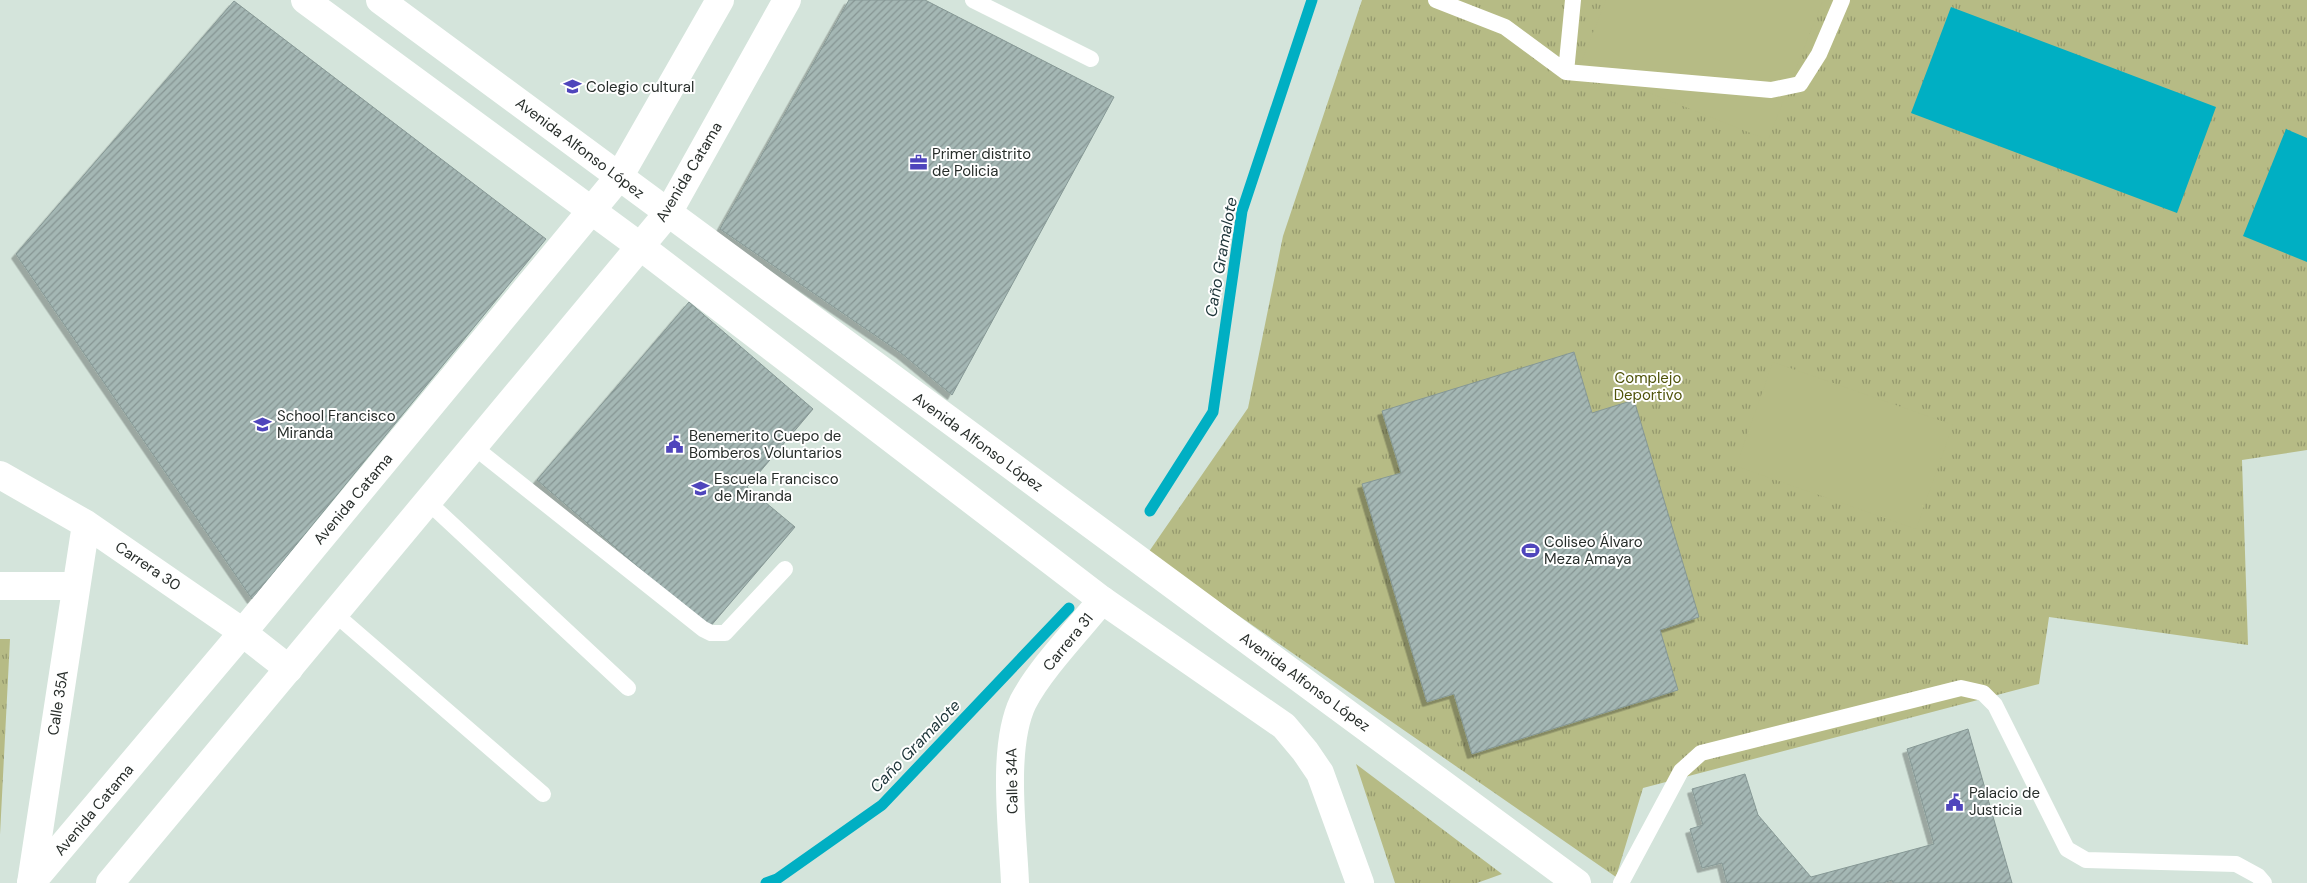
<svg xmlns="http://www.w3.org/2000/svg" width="2307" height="883" viewBox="0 0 2307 883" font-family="'DM Sans',sans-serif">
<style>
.grass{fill:url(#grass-tufts)}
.garden{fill:#b6bb85}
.water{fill:#00afc3}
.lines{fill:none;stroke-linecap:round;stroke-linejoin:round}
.stream{stroke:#00afc3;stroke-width:11}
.building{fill:url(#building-hatch);stroke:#869895;filter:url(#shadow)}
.service{stroke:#fff;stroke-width:16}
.minor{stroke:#fff;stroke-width:28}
.tertiary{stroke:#fff;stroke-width:28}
.secondary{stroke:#fff;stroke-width:28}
.labels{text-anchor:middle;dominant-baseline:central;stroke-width:4;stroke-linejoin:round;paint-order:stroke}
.poi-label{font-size:15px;fill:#272d2a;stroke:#fff;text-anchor:start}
.street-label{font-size:15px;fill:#272d2a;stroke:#fff}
.park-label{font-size:15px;fill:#4f530a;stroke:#fff}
.water-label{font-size:16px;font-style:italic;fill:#1d3438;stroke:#fff}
</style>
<defs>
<pattern id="grass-tufts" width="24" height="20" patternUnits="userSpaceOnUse" patternTransform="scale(1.25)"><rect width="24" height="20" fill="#b6bb85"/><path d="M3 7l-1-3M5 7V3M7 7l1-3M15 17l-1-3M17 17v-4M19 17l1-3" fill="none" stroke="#94986d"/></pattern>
<pattern id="building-hatch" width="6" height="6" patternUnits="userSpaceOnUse" patternTransform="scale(1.25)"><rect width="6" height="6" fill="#a4b7b4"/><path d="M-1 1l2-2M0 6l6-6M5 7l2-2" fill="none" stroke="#869593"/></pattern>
<filter id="shadow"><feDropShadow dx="-4.5" dy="4.5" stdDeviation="0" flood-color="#0004"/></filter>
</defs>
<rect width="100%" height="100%" fill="#d4e4db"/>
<!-- grass -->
<path class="grass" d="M 1362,0 L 2307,0 L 2307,450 L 2242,460 L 2248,645 L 2049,617 L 2039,684 L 1643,788 L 1616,877 L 1148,553 L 1248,408 L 1283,236 Z
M 0,639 L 10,639 L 0,835 Z
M 1356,764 L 1502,874 L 1477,883 L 1395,883 Z"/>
<!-- garden -->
<path class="garden" d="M 1606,0 L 1823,0 L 1768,140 L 1580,65 Z
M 1773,362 L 1953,425 L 1916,529 L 1736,466 Z"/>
<!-- water -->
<path class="water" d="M 1951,7 L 2216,107 L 2177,213 L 1911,113 Z
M 2286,129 L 2307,138 L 2307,262 L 2243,236 Z"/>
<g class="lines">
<!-- stream -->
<path class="stream" d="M 1150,511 L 1213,412 L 1242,211 L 1312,0
M 766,883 L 777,879 L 882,805 L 1069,608"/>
</g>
<!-- building -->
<path class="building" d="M 849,0 L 925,0 L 1114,97 L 952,395 L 901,353 L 720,229 Z
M 234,1 L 546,239 L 252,599 L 16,254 Z
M 689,302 L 813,409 L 747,487 L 795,527 L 709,628 L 537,480 Z
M 1574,352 L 1592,413 L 1634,400 L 1699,617 L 1660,630 L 1678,690 L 1472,754 L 1454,694 L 1427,702 L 1362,484 L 1401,473 L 1382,411 Z
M 1968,729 L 2012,883 L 1893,883 L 1892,880 L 1883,883 L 1727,883 L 1722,863 L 1702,868 L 1690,829 L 1703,825 L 1692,789 L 1745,774 L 1758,815 L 1811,877 L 1934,844 L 1907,749 Z"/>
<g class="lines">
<!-- service -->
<path class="service" d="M 973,0 L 1091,59
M 1436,0 L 1505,27 L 1566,72 L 1771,90 L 1800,84 L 1819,54 L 1842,0
M 1566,72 L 1573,0
M 474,447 L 703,629 L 711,633 L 725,633 L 785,569
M 428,502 L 628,688
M 335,614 L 543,794
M 1621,883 L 1681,771 L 1701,753 L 1961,688 L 1983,693 L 1995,705 L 2067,849 L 2086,860 L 2236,864 L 2258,876 L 2264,883"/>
<!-- minor -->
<path class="minor" d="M 0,475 L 86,524 L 234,626 L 289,669
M 0,586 L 76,586
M 31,883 L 86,524
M 1015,883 C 1013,832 1001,748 1023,702 C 1040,669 1078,630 1102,600"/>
<!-- tertiary -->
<path class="tertiary" d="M 305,0 L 641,247 L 1102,600 L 1284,726 L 1305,751 L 1320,773 L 1360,883
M 380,0 L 1577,883"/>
<!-- secondary -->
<path class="secondary" d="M 31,883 L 243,632 L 619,177 L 720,0
M 110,883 L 668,213 L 787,0"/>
</g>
<!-- icons -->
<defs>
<symbol id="school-bare" viewBox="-9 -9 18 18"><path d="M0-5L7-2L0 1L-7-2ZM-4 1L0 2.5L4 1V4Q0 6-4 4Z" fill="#4f45bc" stroke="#fff" stroke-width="2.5" paint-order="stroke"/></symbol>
<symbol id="office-bare" viewBox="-9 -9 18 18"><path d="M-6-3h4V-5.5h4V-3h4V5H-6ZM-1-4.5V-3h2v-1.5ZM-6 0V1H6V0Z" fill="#4f45bc" stroke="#fff" stroke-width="2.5" paint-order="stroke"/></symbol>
<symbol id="civic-bare" viewBox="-9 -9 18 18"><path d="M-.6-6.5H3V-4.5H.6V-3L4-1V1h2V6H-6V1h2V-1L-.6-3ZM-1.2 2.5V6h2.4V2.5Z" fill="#4f45bc" stroke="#fff" stroke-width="2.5" paint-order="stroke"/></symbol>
<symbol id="stadium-bare" viewBox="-9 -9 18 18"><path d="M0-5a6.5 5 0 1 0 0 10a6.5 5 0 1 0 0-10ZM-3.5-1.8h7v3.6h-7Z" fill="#4f45bc" stroke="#fff" stroke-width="2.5" paint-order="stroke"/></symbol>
</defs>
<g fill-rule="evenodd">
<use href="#school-bare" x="560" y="74" width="25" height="25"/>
<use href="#office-bare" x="906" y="150" width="25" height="25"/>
<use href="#school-bare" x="250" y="412" width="25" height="25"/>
<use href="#civic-bare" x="662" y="432" width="25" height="25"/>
<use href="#school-bare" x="688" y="476" width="25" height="25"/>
<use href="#stadium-bare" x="1518" y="538" width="25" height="25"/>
<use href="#civic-bare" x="1942" y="790" width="25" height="25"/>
</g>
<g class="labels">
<!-- poi labels -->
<g class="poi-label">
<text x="586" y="87">Colegio cultural</text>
<text x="932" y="154">Primer distrito<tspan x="932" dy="17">de Policia</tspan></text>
<text x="277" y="416">School Francisco<tspan x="277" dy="17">Miranda</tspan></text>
<text x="689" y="436">Benemerito Cuepo de<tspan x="689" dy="17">Bomberos Voluntarios</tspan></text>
<text x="714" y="479">Escuela Francisco<tspan x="714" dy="17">de Miranda</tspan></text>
<text x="1544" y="542">Coliseo Álvaro<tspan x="1544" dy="17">Meza Amaya</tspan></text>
<text x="1969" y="793">Palacio de<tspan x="1969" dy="17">Justicia</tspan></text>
</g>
<!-- street labels -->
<g class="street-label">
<text transform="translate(580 148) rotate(37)">Avenida Alfonso López</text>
<text transform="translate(689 172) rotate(-59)">Avenida Catama</text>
<text transform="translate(978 442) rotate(36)">Avenida Alfonso López</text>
<text transform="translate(353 499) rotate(-50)">Avenida Catama</text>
<text transform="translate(148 566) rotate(34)">Carrera 30</text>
<text transform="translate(1068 642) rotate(-51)">Carrera 31</text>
<text transform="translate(1305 682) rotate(36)">Avenida Alfonso López</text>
<text transform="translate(58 703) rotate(-81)">Calle 35A</text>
<text transform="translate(1012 781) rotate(-91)">Calle 34A</text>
<text transform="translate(94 810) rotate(-50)">Avenida Catama</text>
</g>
<!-- park labels -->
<g class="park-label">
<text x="1648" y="378">Complejo<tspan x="1648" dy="17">Deportivo</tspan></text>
</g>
<!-- water labels -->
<g class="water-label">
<text transform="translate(1221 257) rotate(-80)">Caño Gramalote</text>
<text transform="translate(915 746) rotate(-46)">Caño Gramalote</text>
</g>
</g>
</svg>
